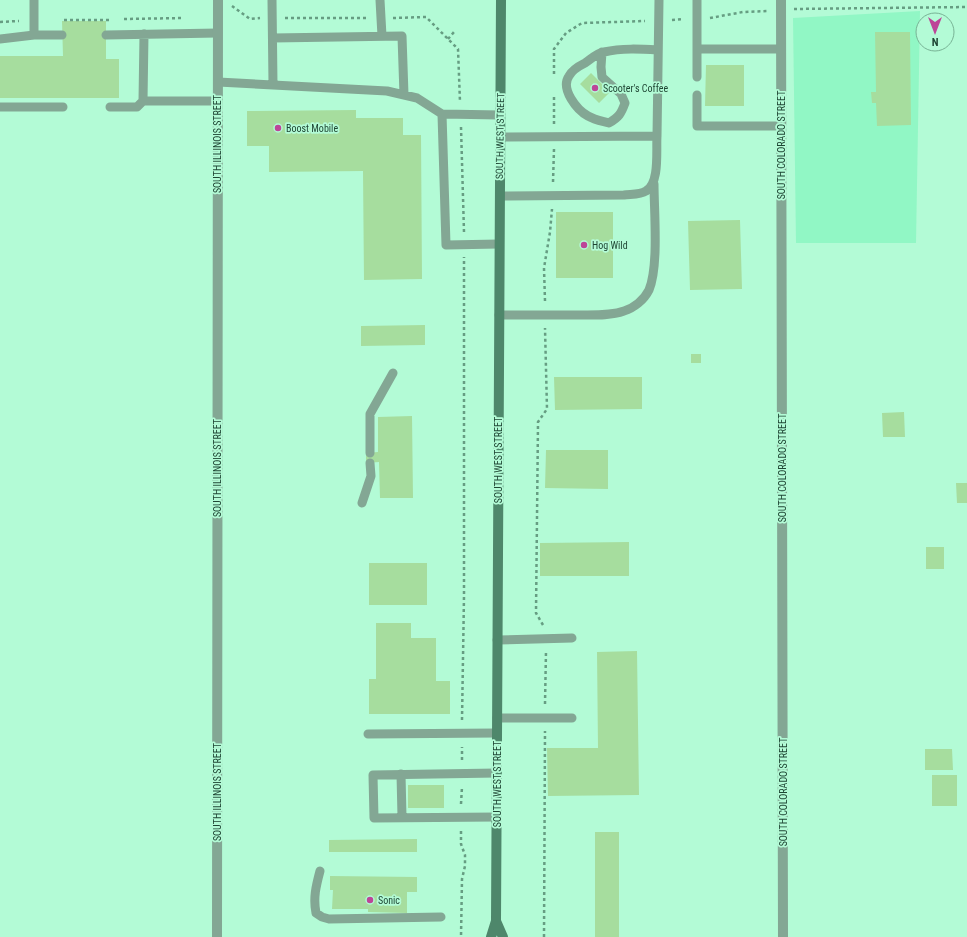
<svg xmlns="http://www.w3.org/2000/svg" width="967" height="937" viewBox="0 0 967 937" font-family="'Roboto Condensed',sans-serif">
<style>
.built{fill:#91f7c5}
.building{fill:#a6dd9e}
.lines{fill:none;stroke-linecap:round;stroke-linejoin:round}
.path{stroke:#669d82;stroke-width:2.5;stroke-dasharray:3 3;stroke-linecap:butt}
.lane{stroke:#83a794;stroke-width:9}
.street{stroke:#83a794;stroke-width:10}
.secondary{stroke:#4e876b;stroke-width:10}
.poi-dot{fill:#bd4598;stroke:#b3fbd6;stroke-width:1.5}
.labels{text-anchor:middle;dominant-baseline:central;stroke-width:3.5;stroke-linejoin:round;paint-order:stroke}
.poi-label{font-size:10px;fill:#1f4634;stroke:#b3fbd6;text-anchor:start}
.street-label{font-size:10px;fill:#1f4634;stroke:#b3fbd6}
</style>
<rect width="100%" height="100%" fill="#b3fbd6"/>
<!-- built -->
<path class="built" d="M 920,11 L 916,243 L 796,243 L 793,18 Z"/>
<!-- building -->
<path class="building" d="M 62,21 L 106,21 L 106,59 L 119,59 L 119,98 L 0,98 L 0,56 L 63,56 Z
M 875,32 L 910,32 L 911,125 L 877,126 L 876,103 L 872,103 L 871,92 L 876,92 Z
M 706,65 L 744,65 L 744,106 L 705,106 Z
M 591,73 L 610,92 L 599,103 L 580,84 Z
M 356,110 L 356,118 L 403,118 L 403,135 L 421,135 L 422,279 L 364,280 L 363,171 L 269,172 L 269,146 L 247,146 L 247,111 Z
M 556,212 L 613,212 L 613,278 L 556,278 Z
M 740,220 L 742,289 L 690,290 L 688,221 Z
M 425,325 L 425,345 L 361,346 L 361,326 Z
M 691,354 L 701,354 L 701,363 L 691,363 Z
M 554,377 L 642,377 L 642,409 L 555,410 Z
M 904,412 L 905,437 L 883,437 L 882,413 Z
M 412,416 L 413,498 L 380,498 L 379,462 L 366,463 L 366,453 L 378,452 L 378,417 Z
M 546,450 L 608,450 L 608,489 L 545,488 Z
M 956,483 L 967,483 L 967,503 L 957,503 Z
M 629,542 L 629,576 L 540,576 L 540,543 Z
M 926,547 L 944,547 L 944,569 L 926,569 Z
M 369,563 L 427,563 L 427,605 L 369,605 Z
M 376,623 L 411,623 L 411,638 L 436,638 L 436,681 L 450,681 L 450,714 L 369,714 L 369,679 L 376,679 Z
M 637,651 L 639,795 L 548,796 L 547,748 L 598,748 L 597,652 Z
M 925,749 L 952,749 L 953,770 L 925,770 Z
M 932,775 L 957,775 L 957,806 L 932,806 Z
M 408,785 L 444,785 L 444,808 L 408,808 Z
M 595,832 L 619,832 L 619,937 L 595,937 Z
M 417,839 L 417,852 L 329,852 L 329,840 Z
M 330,876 L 417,877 L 417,892 L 407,892 L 407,913 L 368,912 L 368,909 L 332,909 L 333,890 L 330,890 Z"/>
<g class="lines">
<!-- path -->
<path class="path" d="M 232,6 L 250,19 L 260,18
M 794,9 L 967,7
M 285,18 L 368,18
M 393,18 L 426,17 L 458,49 L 460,102
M 710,18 L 743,12 L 767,11
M 124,19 L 184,18
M 64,20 L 109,20
M 672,20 L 683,19
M 0,22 L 19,21
M 448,39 L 454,32
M 554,74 L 554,49 L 566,33 L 582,23 L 645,21
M 554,124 L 554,97
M 461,127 L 464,232
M 553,182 L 554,149
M 545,301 L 544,268 L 550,232 L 552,209
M 543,625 L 536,613 L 538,422 L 547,409 L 545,328
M 545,704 L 546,651
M 462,720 L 464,596 L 464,257
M 462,760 L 462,747
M 461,804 L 462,787
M 461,831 L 461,844 L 465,855 L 465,866 L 462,879 L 461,937
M 544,937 L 545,731"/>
<!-- lane -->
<path class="lane" d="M 34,0 L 34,35
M 272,0 L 273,84
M 380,0 L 382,36
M 697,0 L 697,77
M 144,34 L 143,101 L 217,101
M 106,35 L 218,33
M 273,38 L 402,36 L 404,95
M 0,39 L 34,35 L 62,35
M 697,49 L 781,49
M 602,52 L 601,67 L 602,77 L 621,94 L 625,103 C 621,114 619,117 609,123 C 602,121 595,120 588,116 C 577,110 560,89 569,76 C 572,70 579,66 585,63 C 591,59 597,53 604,52 C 622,48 640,49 658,50
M 218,82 L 387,91 L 417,98 L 442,114
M 697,95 L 697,126 L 781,126
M 0,107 L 63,107
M 110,107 L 137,107 L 143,101
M 500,137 L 657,136 L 659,0
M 500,196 L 624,195 C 630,194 640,195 646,191 C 660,183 656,151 657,136
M 499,244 L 446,245 L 442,114 L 500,115
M 499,315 C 526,315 552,315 578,315 C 593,315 610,316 624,311 C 634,308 644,300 649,290 C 659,266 654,211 654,184
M 370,453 L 370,414 L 393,373
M 362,503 L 371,476 L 370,463
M 497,640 L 572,638
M 497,718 L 572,718
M 368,734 L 497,733
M 497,773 L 373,775 L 374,818 L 497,817
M 401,774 L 402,817
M 320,871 C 316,886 313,898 316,913 L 322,917 L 329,919 L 441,917"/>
<!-- street -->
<path class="street" d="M 781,0 L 783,937
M 217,937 L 218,0"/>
<!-- secondary -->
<path class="secondary" d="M 496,921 L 503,937
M 491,937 L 496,921 L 501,0"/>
</g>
<!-- markers -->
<g class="poi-dot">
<circle cx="595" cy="88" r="4"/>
<circle cx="278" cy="128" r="4"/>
<circle cx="584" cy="245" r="4"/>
<circle cx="370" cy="900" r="4"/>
</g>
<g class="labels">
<!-- poi labels -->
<g class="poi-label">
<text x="603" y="88">Scooter's Coffee</text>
<text x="286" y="128">Boost Mobile</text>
<text x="592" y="245">Hog Wild</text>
<text x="378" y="900">Sonic</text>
</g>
<!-- street labels -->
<g class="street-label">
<text transform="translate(500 136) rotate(-89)">SOUTH WEST STREET</text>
<text transform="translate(217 144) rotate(-90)">SOUTH ILLINOIS STREET</text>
<text transform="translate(781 145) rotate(-90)">SOUTH COLORADO STREET</text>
<text transform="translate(498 460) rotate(-90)">SOUTH WEST STREET</text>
<text transform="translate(217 468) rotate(-90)">SOUTH ILLINOIS STREET</text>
<text transform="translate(782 468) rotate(-90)">SOUTH COLORADO STREET</text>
<text transform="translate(497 784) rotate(-90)">SOUTH WEST STREET</text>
<text transform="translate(217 792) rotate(-90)">SOUTH ILLINOIS STREET</text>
<text transform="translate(783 792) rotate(-90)">SOUTH COLORADO STREET</text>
</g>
</g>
<!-- north arrow -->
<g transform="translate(935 32) rotate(180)"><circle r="19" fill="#b3fbd6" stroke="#78b395"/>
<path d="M0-3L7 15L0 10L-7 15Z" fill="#bd4598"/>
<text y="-6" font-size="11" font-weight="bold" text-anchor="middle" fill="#1f4634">N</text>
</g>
</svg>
